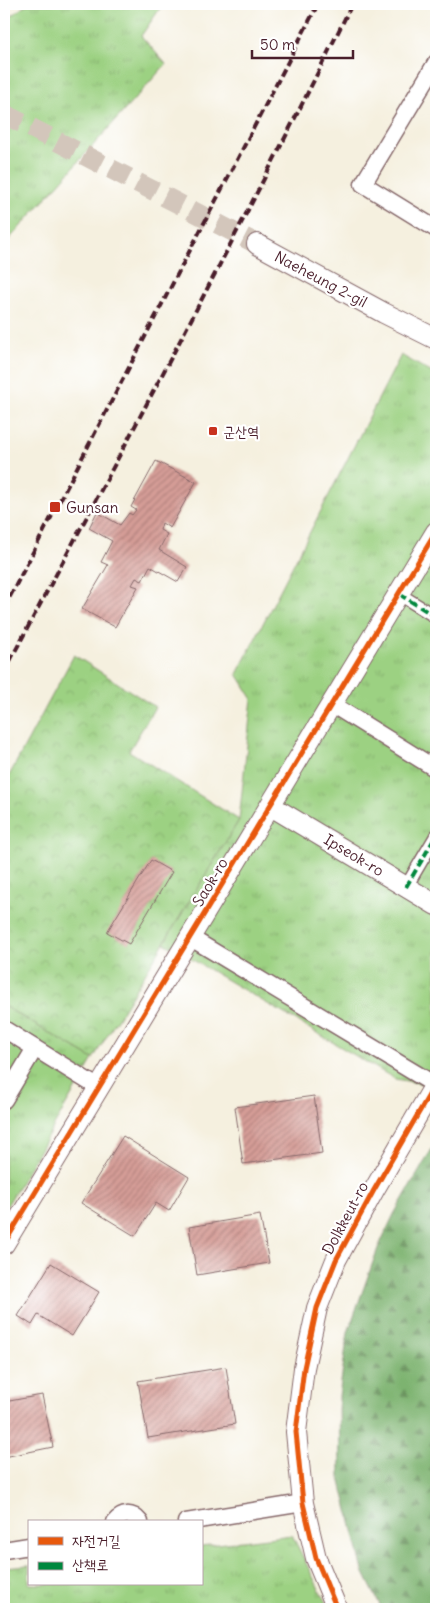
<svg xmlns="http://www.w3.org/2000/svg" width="440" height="1613" viewBox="0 0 440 1613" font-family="Delius,'Poor Story',sans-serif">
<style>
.grass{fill:url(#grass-tufts);stroke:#737856}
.forest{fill:url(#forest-firs);stroke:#64694e}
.park{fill:url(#park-crowns);stroke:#737856}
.building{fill:url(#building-hatch)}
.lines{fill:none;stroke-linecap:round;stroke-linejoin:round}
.tertiary-tunnel{stroke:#d3c6bb;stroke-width:20;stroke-dasharray:20 10;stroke-linecap:butt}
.pedestrian-casing{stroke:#86686a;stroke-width:15}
.minor-casing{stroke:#86686a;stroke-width:19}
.tertiary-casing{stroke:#86686a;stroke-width:22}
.pedestrian{stroke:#fff;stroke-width:12}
.minor{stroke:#fff;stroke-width:16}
.tertiary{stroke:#fff;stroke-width:20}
.rail{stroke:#4a1f2b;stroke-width:4;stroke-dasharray:8 4;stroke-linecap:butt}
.quiet{stroke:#00873e;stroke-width:4;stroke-dasharray:8 4;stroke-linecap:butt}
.cycleway-casing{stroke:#fff;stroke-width:8}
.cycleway{stroke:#e8590c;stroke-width:5}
.poi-dot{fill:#c8321e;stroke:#fff;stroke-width:2}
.labels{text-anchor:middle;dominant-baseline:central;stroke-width:4.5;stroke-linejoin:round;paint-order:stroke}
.street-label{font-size:15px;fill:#4a1f2b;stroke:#fff}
.poi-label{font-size:15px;fill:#4a1f2b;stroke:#fff;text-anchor:start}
</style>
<defs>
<pattern id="grass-tufts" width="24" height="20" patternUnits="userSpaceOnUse" patternTransform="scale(1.25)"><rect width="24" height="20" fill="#9cd182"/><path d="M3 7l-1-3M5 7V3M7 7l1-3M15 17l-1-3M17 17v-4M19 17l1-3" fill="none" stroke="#88b370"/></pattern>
<pattern id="forest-firs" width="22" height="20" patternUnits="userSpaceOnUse" patternTransform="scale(1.25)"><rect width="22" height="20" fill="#7db370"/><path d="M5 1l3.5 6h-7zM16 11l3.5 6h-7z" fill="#68915c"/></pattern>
<pattern id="park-crowns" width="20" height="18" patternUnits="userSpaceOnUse" patternTransform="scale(1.25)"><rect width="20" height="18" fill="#9cd182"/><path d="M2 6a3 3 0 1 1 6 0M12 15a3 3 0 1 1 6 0" fill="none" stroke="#88b370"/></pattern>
<pattern id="building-hatch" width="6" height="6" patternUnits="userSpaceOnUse" patternTransform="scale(1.25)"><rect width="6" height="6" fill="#d59d97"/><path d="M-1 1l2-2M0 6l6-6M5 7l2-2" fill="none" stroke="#af7f7b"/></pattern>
</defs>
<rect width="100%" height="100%" fill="#fff"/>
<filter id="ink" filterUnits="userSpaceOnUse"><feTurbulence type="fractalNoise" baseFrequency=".02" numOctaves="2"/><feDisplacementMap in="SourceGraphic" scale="10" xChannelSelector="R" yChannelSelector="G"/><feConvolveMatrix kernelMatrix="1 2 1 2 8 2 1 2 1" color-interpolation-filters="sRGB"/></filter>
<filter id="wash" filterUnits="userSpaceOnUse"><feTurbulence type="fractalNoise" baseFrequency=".0096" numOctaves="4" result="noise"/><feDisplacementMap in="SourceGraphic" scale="20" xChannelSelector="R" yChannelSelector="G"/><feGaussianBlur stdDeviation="1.12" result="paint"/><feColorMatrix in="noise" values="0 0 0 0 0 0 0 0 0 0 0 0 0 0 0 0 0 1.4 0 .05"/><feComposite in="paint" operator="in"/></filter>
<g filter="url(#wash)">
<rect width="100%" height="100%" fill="#f5f0df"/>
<!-- grass -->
<path class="grass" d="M 27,4 L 163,4 L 141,36 L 166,64 L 4,245 L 4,22 Z
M 401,355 L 436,375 L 436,1086 L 395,1079 L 164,943 L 239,820 L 252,698 L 237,674 Z
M 4,1006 L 93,1059 L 4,1211 Z
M 292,1535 L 329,1609 L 4,1609 L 4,1567 L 29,1565 L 29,1584 L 201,1584 L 201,1546 Z"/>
<!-- forest -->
<path class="forest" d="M 436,1142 L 436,1609 L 382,1609 L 363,1571 L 340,1478 L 339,1396 L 348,1332 L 378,1248 L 394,1214 Z"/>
<!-- park -->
<path class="park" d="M 74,655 L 155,707 L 129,751 L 239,820 L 93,1059 L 4,1006 L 4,785 Z"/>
<g id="blocks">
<!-- building -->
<path class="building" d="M 156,461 L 196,482 L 170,528 L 162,523 L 160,530 L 167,534 L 159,550 L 187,567 L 178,582 L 150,566 L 142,581 L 136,578 L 132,585 L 138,587 L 115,627 L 82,609 L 108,565 L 101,562 L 112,541 L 89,528 L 97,512 L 120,525 L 129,513 L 132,515 L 136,510 L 131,507 Z
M 151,860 L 172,872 L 129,944 L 107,932 Z
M 314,1096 L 322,1153 L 243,1164 L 235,1107 Z
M 123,1136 L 189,1177 L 169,1211 L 156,1203 L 135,1236 L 81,1203 Z
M 260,1215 L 269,1263 L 197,1275 L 189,1227 Z
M 51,1263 L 99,1292 L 72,1336 L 38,1315 L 32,1325 L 18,1316 Z
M 226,1367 L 235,1424 L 148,1438 L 138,1381 Z
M 42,1395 L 53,1447 L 4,1457 L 4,1402 Z"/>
</g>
</g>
<g filter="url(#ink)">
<use href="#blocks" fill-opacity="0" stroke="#86686a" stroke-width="1"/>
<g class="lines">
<!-- tertiary-tunnel -->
<path class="tertiary-tunnel" d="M 4,114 L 257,244"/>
<defs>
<path id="pedestrian" d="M 399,594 L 436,617
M 406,887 L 436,836"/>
<path id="minor" d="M 436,63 L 363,184 L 436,229
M 333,705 L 436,769
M 191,938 L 435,1085
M 4,1029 L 99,1088
M 4,1100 L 35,1048
M 115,1522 C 122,1513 132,1512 140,1522
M 186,1522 L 303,1503
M 4,1550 L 29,1546"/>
<path id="tertiary" d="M 257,244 L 384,313 L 436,339
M 271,806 L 436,905
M 4,1244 L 436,532
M 337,1609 L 316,1558 L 303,1503 L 296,1432 L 304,1368 L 317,1308 L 336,1260 L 374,1190 L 436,1083"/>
</defs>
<!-- pedestrian casing -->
<use href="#pedestrian" class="pedestrian-casing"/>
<!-- minor casing -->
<use href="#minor" class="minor-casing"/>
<!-- tertiary casing -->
<use href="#tertiary" class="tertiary-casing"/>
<!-- pedestrian -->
<use href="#pedestrian" class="pedestrian"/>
<!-- minor -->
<use href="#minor" class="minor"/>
<!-- tertiary -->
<use href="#tertiary" class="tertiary"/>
<!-- rail -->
<path class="rail" d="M 4,608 L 318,4
M 4,672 C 122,451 241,229 352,4"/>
<!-- quiet -->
<path class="quiet" d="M 399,594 L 436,617
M 406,887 L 436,836"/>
<defs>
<path id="cycleway" d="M 4,1244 L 436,532
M 337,1609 L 316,1558 L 303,1503 L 296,1432 L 304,1368 L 317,1308 L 336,1260 L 374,1190 L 436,1083"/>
</defs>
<!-- cycleway casing -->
<use href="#cycleway" class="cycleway-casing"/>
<!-- cycleway -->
<use href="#cycleway" class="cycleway"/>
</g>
</g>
<!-- markers -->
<g class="poi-dot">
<rect x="208" y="426" width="10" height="10" rx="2.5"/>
<rect x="49" y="501" width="12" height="12" rx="2.5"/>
</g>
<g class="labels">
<!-- street labels -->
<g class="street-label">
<text transform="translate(321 279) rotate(28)">Naeheung 2-gil</text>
<text transform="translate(354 855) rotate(31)">Ipseok-ro</text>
<text transform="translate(210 882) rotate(-59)">Saok-ro</text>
<text transform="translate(345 1218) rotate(-62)">Dolkkeut-ro</text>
</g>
<!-- poi labels -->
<g class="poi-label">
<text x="223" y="431">군산역</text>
<text x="66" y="507">Gunsan</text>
</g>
</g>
<!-- margin -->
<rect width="440" height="1613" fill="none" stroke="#fff" stroke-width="20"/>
<!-- legend -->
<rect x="28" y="1520" width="175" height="65" fill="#ffffff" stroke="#b7a5aa"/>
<rect x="38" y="1537" width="25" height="8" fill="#e8590c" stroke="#b7a5aa"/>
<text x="72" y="1546" font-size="15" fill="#4a1f2b">자전거길</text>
<rect x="38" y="1562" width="25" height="8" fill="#00873e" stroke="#b7a5aa"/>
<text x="72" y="1570" font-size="15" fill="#4a1f2b">산책로</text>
<!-- scale -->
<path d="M252 50v8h101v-8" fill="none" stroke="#4a1f2b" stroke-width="2.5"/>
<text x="260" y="50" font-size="15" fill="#4a1f2b" stroke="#ffffff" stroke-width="4" paint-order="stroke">50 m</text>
</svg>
